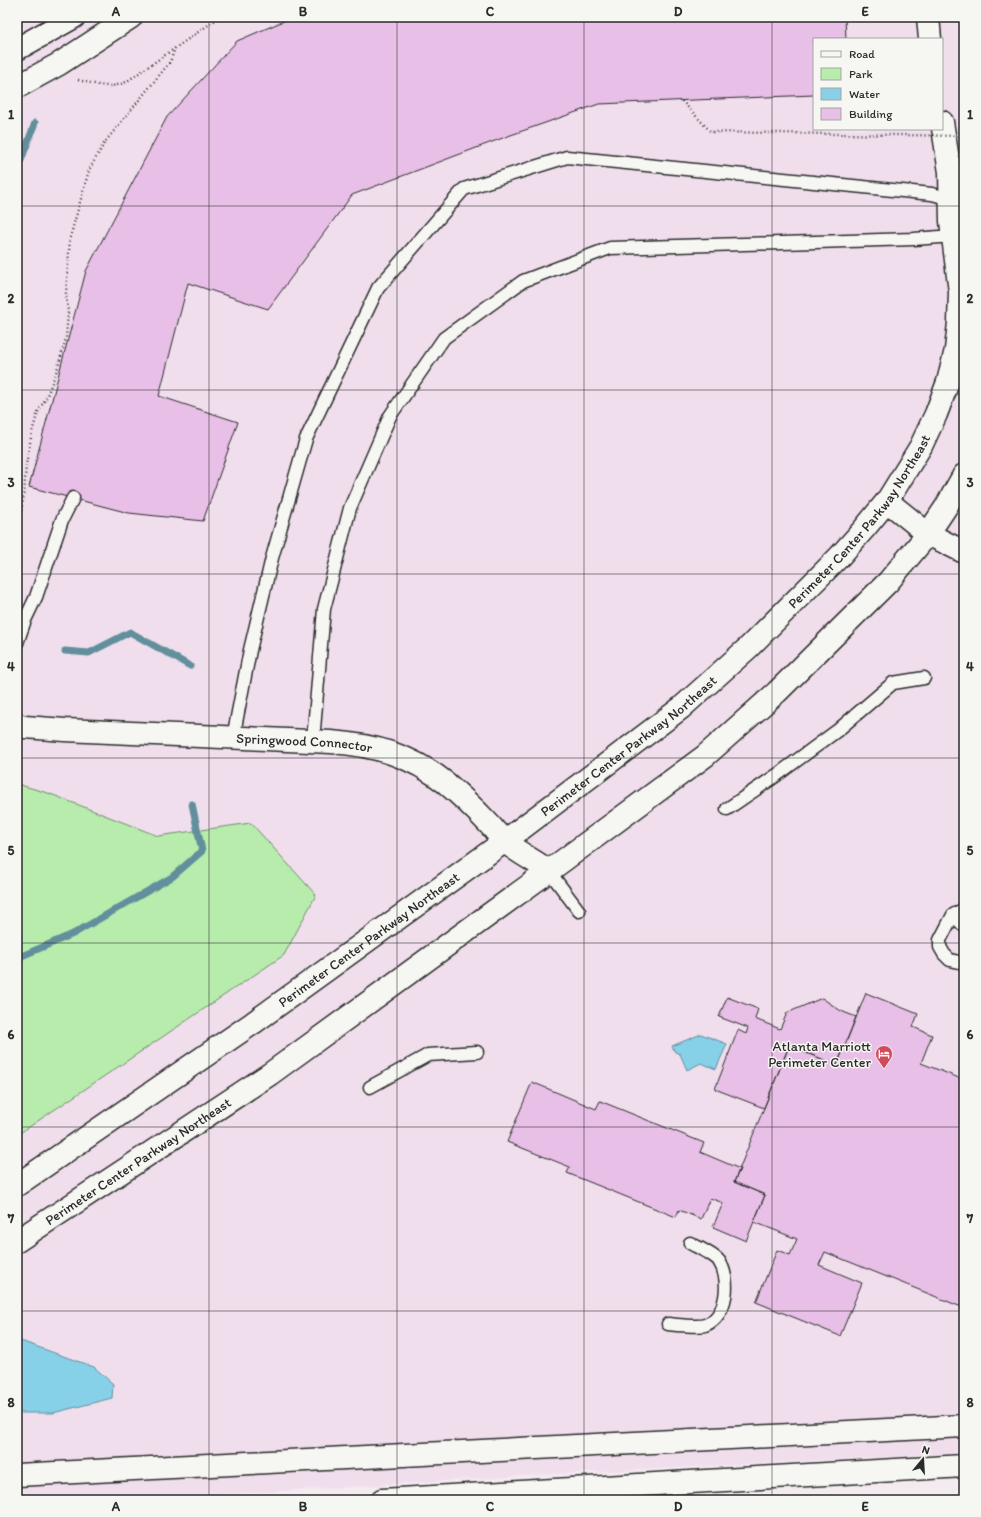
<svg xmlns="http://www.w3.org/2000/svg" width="981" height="1517" viewBox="0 0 981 1517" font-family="Itim,sans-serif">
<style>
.built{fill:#f0deed;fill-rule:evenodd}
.green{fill:#b7ecad;stroke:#718c6c}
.water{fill:#87d1e8;stroke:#628f9c}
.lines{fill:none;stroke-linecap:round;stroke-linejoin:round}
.stream{stroke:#628f9c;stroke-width:7}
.building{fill:#e8bfe7;stroke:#2b2b2b}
.service-casing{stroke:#2b2b2b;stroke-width:15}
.minor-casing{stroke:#2b2b2b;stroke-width:25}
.secondary-casing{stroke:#2b2b2b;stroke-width:25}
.motorway-casing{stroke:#2b2b2b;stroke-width:25}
.path{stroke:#2b2b2b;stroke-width:2.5;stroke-dasharray:1 3;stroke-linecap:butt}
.service{stroke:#f6f6f2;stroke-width:12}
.minor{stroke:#f6f6f2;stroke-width:22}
.secondary{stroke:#f6f6f2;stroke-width:22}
.motorway{stroke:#f6f6f2;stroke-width:22}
.path-bridge{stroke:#2b2b2b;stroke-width:2.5;stroke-dasharray:1 3;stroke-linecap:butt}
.grid{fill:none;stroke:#2b2b2b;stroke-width:1;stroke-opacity:0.55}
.labels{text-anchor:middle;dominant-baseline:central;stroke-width:3;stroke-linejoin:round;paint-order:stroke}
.street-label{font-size:14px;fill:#2b2b2b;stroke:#f6f6f2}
.poi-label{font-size:14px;fill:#2b2b2b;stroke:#f6f6f2;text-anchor:end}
.neatline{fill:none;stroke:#2b2b2b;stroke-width:1.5}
.grid-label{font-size:13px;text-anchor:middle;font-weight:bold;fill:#2b2b2b}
</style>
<rect width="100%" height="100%" fill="#f3ebf0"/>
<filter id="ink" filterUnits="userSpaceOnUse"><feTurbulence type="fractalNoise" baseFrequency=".025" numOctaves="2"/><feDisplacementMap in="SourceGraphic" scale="8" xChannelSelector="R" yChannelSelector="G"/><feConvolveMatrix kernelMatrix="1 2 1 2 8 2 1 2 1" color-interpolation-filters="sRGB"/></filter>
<g filter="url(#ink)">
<!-- built -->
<path class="built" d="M 17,17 L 964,17 L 964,1453 L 538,1475 L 135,1500 L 17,1500 ZM 814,39 L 942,39 L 942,129 L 814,129 Z"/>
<!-- green -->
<path class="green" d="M 17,784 L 48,793 L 158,836 L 251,823 L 316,895 L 284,955 L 17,1135 Z"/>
<!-- water -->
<path class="water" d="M 701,1034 L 727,1044 L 716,1069 L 701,1063 L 687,1070 L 680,1054 L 675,1052 L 672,1046 Z
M 18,1340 L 94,1367 L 113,1384 L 112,1398 L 53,1413 L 17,1413 L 17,1341 Z"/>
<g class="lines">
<!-- stream -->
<path class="stream" d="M 17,171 L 35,123
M 65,651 L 89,653 L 130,632 L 190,666
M 17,958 L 73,934 L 172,877 L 202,851 L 192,804"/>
</g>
<!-- building -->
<path class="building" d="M 293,17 L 845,17 L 846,39 L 814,39 L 814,95 L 599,104 L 508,136 L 352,195 L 268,309 L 188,283 L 159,396 L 238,422 L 203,521 L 129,513 L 29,487 L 86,271 L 167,117 L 237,41 Z
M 866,993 L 918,1014 L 913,1027 L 932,1035 L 921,1063 L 964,1080 L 964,1308 L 825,1252 L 819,1265 L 862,1283 L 840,1336 L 756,1302 L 777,1250 L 790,1255 L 797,1239 L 754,1222 L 765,1195 L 734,1182 L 789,1046 L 837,1065 Z
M 727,997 L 758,1009 L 755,1019 L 780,1029 L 787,1013 L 822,998 L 841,1011 L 856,1017 L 837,1065 L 789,1046 L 764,1108 L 715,1089 L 738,1030 L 746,1034 L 748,1028 L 719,1017 Z
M 532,1082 L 596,1109 L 600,1101 L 704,1143 L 700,1152 L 740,1169 L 734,1182 L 765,1195 L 746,1241 L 713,1227 L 723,1203 L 710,1198 L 701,1219 L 679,1210 L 676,1217 L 567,1173 L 570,1167 L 507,1142 Z"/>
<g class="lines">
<defs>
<path id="service" d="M 17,643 L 25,620 L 36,597 L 62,520 L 73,498
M 233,738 L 250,650 L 272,558 L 306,439 L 378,288 L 464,189 L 567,157 L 932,194 L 951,199
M 313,741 L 324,609 L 350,508 L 390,416 L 444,338 L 523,281 L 610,248 L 914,239 L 953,236
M 727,809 L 777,775 L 838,730 L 893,683 L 924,678
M 549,871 L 579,911
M 964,909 L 953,915 L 940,940 L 940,947 L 944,954 L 950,960 L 964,963
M 953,915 L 964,926
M 370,1087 L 428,1055 L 477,1052
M 668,1324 C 676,1325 699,1327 705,1325 C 728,1316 731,1279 719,1261 C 715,1255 697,1247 690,1243"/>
<g id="minor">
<path d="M 887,501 L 928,534 L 964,552"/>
<path id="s1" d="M 17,725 L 25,727 L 65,730 L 331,742 C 374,745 411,755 446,783 C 460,795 475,809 488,823 C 493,828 498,835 504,841 C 517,852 535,861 549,871"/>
</g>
<g id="secondary">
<path d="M 928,17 L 930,39"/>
<path d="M 17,49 L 74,17"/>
<path d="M 17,87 L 59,64 L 131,17"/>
<path id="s2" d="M 17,1185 L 253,1023 L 505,841 L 681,708 L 749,647 L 839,557 L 864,529 L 887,501 L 921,446 L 936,414 L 948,382 L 956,350 L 959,323 L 960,292 L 951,221 L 950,172 L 942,122"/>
<path id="s3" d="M 17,1241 L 270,1074 L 549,871 L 705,756 L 777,692 L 888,582 L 928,534 L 946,507 L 964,475"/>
</g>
<path id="motorway" d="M 17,1475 L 964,1426
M 382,1500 L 964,1466"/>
</defs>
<!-- service casing -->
<use href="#service" class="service-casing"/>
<!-- minor casing -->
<use href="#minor" class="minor-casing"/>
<!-- secondary casing -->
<use href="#secondary" class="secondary-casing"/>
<!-- motorway casing -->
<use href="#motorway" class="motorway-casing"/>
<!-- path -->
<path class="path" d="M 78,80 C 97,84 108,90 126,82 L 220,17
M 17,538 L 24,494 L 26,465 L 32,432 L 38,412 L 46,398 L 57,370 L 66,338 L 68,312 L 66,293 L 70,238 L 89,170 L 105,142 L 170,62 L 175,48"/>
<!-- service -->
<use href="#service" class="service"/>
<!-- minor -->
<use href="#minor" class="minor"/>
<!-- secondary -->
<use href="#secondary" class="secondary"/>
<!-- motorway -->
<use href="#motorway" class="motorway"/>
<!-- path-bridge -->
<path class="path-bridge" d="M 682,101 L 711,132 L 964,136"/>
</g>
</g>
<!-- grid -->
<path class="grid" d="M 209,17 L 209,1500M 397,17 L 397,1500M 584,17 L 584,1500M 772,17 L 772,1500M 17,206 L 964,206M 17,390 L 964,390M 17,574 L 964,574M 17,758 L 964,758M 17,943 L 964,943M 17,1127 L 964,1127M 17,1311 L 964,1311"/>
<!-- icons -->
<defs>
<symbol id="hotel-pin" viewBox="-11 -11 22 30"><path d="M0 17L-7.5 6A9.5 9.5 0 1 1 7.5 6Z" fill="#d1495b" stroke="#f6f6f2"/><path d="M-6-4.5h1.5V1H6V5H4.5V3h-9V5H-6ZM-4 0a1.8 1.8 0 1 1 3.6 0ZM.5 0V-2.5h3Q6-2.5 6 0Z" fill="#fff"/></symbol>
</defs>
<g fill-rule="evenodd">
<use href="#hotel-pin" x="874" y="1044" width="20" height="27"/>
</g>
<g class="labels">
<!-- street labels -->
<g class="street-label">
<text stroke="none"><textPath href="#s2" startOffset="1077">Perimeter Center Parkway Northeast</textPath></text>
<text stroke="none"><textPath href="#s1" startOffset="288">Springwood Connector</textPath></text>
<text stroke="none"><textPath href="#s2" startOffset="753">Perimeter Center Parkway Northeast</textPath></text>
<text stroke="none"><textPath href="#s2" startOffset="429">Perimeter Center Parkway Northeast</textPath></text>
<text stroke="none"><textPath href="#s3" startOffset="145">Perimeter Center Parkway Northeast</textPath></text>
</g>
<!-- poi labels -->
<g class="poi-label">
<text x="871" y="1046">Atlanta Marriott<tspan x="871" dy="16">Perimeter Center</tspan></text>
</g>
</g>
<!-- margin -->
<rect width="981" height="1517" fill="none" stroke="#f6f6f2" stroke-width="44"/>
<!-- legend -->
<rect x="813" y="38" width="130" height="92" fill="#f6f6f2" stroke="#a5a5a2"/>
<rect x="821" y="51" width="20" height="6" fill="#f6f6f2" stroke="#a5a5a2"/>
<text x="849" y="58" font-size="12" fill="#2b2b2b">Road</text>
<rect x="821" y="68" width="20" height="12" fill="#b7ecad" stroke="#a5a5a2"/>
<text x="849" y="78" font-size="12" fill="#2b2b2b">Park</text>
<rect x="821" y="88" width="20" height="12" fill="#87d1e8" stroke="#a5a5a2"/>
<text x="849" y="98" font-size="12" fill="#2b2b2b">Water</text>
<rect x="821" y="108" width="20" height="12" fill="#e8bfe7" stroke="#a5a5a2"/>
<text x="849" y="118" font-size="12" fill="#2b2b2b">Building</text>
<!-- north arrow -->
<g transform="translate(923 1459) rotate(18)" stroke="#f6f6f2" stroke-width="3" paint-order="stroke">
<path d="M0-3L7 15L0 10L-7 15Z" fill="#2b2b2b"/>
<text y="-6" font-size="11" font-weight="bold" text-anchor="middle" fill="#2b2b2b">N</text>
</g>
<rect x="22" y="22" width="937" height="1473" class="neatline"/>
<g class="grid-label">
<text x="116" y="16">A</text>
<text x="303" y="16">B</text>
<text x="490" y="16">C</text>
<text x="678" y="16">D</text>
<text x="865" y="16">E</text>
<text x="11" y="119">1</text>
<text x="970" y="119">1</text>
<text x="11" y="303">2</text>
<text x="970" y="303">2</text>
<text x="11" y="487">3</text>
<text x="970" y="487">3</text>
<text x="11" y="671">4</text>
<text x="970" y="671">4</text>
<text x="11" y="855">5</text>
<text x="970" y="855">5</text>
<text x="11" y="1039">6</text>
<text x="970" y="1039">6</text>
<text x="11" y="1223">7</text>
<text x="970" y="1223">7</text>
<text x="11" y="1407">8</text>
<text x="970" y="1407">8</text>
<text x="116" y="1511">A</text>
<text x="303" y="1511">B</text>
<text x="490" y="1511">C</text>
<text x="678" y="1511">D</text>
<text x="865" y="1511">E</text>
</g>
</svg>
